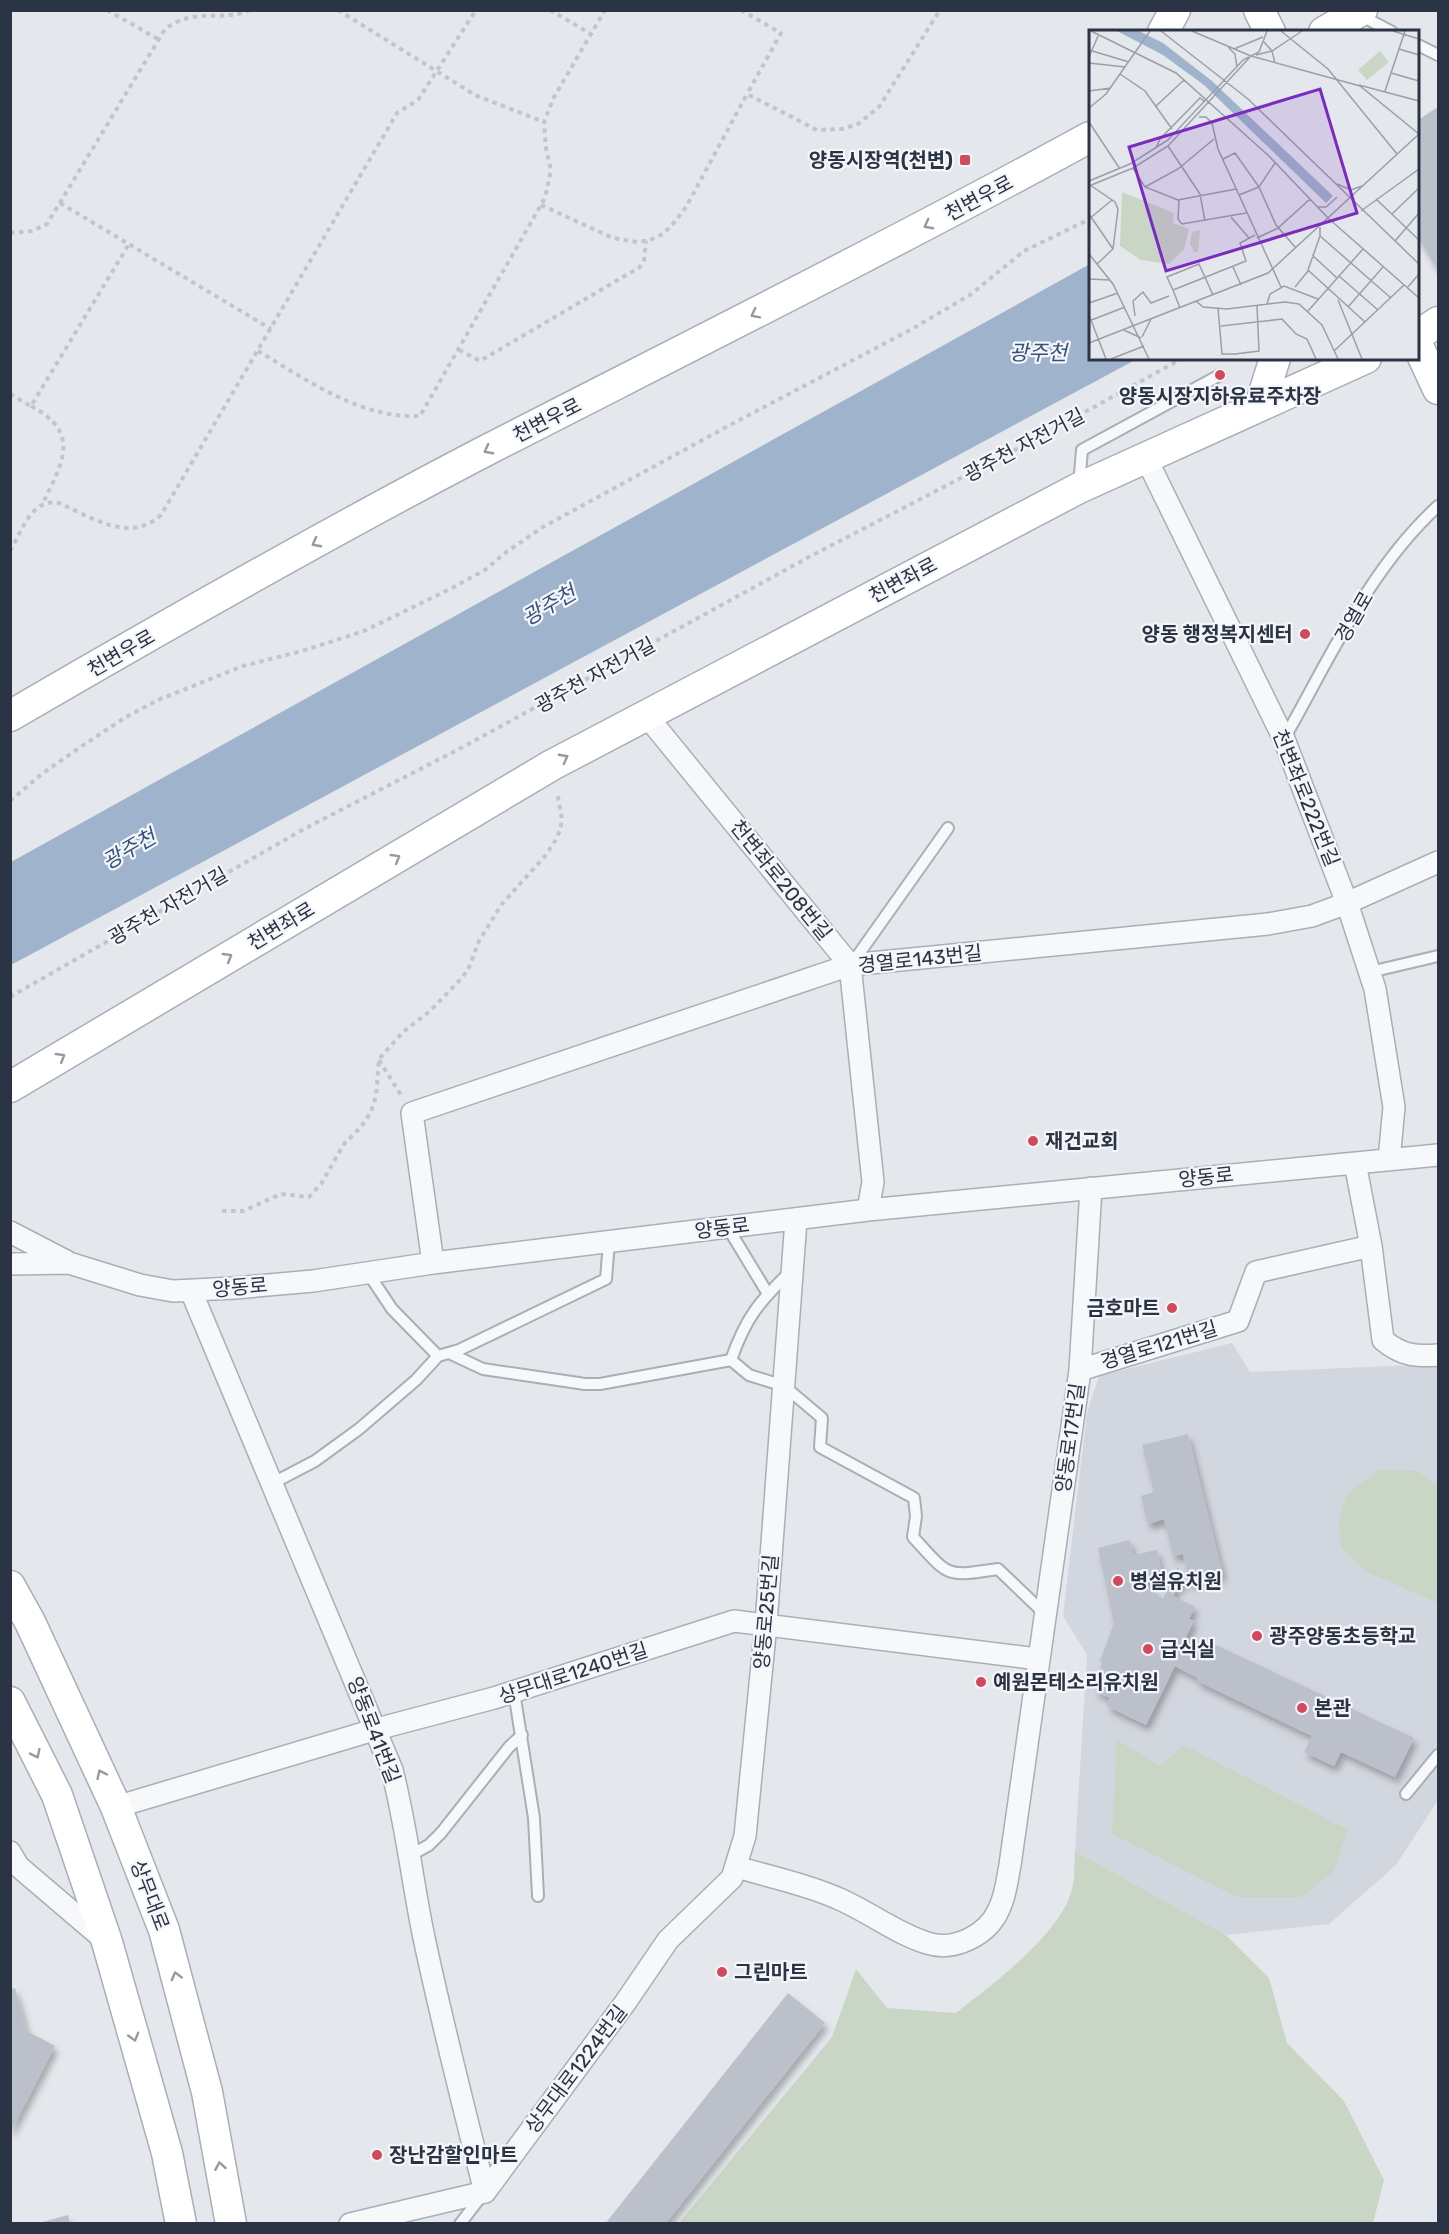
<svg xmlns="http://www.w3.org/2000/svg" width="1449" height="2234" viewBox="0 0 1449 2234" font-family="Rubik,'Noto Sans KR',sans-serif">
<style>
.built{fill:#d2d6de}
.green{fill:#c9d6c5}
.water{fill:#9fb4cc}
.building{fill:#bbc0ca;filter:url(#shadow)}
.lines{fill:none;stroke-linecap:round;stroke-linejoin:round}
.lane-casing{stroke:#a9aeb7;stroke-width:14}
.street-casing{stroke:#a9aeb7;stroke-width:24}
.secondary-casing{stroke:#a9aeb7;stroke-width:33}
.path{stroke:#c2c5cb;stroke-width:4;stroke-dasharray:4.5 4.5;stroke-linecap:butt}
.lane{stroke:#f7f8fa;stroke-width:10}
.street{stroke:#f7f8fa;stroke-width:21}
.secondary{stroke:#fff;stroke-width:30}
.oneway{stroke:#959aa2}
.poi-dot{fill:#d1495b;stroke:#f4f6f9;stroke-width:2}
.labels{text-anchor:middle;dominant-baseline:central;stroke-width:4.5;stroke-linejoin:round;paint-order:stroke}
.poi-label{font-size:20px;font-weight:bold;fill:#2b3445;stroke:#f4f6f9;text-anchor:start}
.street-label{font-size:20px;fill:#2b3445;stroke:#f4f6f9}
.water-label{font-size:21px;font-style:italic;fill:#34527a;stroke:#f4f6f9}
.inset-road{fill:none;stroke:#9a9fa9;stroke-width:1.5}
.view{fill:#7b2cbf;fill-opacity:0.15;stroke:#7b2cbf;stroke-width:3}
.inset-edge{fill:none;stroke:#2b3445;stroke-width:3}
</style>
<defs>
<filter id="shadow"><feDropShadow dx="3.5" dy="6" stdDeviation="3" flood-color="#0004"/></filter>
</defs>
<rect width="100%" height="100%" fill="#e4e7ec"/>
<!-- built -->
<path class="built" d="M 1232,1343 L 1250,1372 L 1438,1364 L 1438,1800 L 1396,1865 L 1329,1924 L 1226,1935 L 1075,1851 L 1087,1655 L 1063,1616 L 1087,1413 L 1099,1376 Z"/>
<!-- green -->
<path class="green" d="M 1379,1470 L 1415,1471 L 1438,1485 L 1438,1603 L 1367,1572 L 1341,1548 L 1339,1521 L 1347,1493 Z
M 1117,1740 L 1160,1766 L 1184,1745 L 1348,1830 L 1333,1872 L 1301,1897 L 1237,1897 L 1112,1834 Z
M 1075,1851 L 1226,1935 L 1269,1978 L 1287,2043 L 1344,2101 L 1384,2180 L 1373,2223 L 679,2223 L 832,2037 L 856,1969 L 887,2008 L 956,2013 C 992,1985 1061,1934 1072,1889 C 1075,1877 1074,1863 1075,1851 Z"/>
<!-- water -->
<path class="water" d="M 1090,264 L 1090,358 L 1137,359 L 11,965 L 11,862 Z"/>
<!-- building -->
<path class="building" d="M 1438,107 L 1438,271 L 1418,237 L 1418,120 Z
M 1188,1434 L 1223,1575 L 1190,1584 L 1183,1554 L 1173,1556 L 1164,1519 L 1148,1524 L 1141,1496 L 1154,1492 L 1142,1445 Z
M 1130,1540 L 1133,1555 L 1157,1550 L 1163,1579 L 1142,1583 L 1163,1599 L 1178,1566 L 1183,1584 L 1178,1586 L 1173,1596 L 1195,1607 L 1189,1619 L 1194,1621 L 1182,1645 L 1208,1657 L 1214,1644 L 1414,1738 L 1395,1777 L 1341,1752 L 1334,1766 L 1304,1752 L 1312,1736 L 1197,1681 L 1198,1678 L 1175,1666 L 1146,1725 L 1107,1706 L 1110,1698 L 1095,1691 L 1105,1671 L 1100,1668 L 1102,1662 L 1100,1661 L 1114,1623 L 1098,1548 Z
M 15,1988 L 27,2031 L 55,2046 L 10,2133 L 10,1989 Z
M 788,1993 L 825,2023 L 665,2224 L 605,2224 Z
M 68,2215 L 70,2224 L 39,2224 L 39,2223 Z"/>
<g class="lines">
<defs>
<path id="lane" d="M 1360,15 L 1392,32
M 1418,45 L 1438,55
M 1079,485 L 1082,450 L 1220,375
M 1284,739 C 1330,658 1369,569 1438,506
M 851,965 L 948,828
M 1370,972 L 1438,956
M 728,1228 L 768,1294
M 791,1271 C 759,1302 746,1317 731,1360 L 749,1375 L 784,1386 L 822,1418 L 820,1447 L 914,1498 L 916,1516 L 913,1537 C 950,1577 944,1577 998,1569 L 1046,1615
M 368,1273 L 392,1309 L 438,1356
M 449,1353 L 483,1369 L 585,1384 L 600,1384 L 731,1360
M 271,1484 L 315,1461 L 359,1429 L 416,1380 L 438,1356 L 459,1350 L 606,1279 L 609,1242
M 514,1692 L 534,1818 L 538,1896
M 1406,1794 L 1438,1755
M 409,1856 L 429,1845 L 441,1833 L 509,1747 L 522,1735
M 460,2224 L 483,2194"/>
<path id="street" d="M 1146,458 L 1284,739 L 1347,903 L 1375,989 L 1394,1107 L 1389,1160
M 646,715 L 850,965 L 873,1182 L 868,1210
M 1355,1163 L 1371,1246 L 1383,1340 C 1401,1355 1415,1357 1438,1355
M 10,1232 L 66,1261
M 433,1263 L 412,1113 L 850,965 L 1268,924 L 1312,916 L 1347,903 L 1438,862
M 10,1264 L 69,1263 L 140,1285 L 173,1291 L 235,1288 L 313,1281 L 433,1263 L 868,1210 L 1438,1155
M 191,1291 L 392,1770 C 406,1824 412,1879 423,1933 C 441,2019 463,2105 485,2192
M 1080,1370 L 1238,1321 L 1256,1272 L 1371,1246
M 116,1807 L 377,1729 L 494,1698 L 734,1621 L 1038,1659
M 10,1852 L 18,1866 L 106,1941
M 737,1867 C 770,1877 806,1884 837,1898 C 868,1911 895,1933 927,1943 C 954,1952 988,1935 999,1909 C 1006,1895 1007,1880 1010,1865 L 1080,1370 L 1091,1188
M 350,2224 L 485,2192 L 625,2003 L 668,1940 L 732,1878 L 745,1836 L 766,1624 L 796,1220"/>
<path id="secondary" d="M 1259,10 L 1270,32
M 1163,32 L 1175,10
M 1324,32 L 1362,10
M 1418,335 L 1438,322
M 1418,346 L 1438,389
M 1260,406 L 1275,358
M 10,716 C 168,624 327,533 489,449 C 690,346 892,245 1090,137
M 10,1087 L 552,765 L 1079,488 L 1366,358
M 10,1586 L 30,1622 L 116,1807 L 164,1930 L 207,2092 L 231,2224
M 10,1702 L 57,1795 L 107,1942 L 167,2153 L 181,2224"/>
</defs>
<!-- lane casing -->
<use href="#lane" class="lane-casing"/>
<!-- street casing -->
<use href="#street" class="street-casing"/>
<!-- secondary casing -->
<use href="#secondary" class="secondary-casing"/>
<!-- path -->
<path class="path" d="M 107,10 L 158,39
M 338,10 L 475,95 L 544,122
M 550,10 L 591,34
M 741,10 L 781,33 L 747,94
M 60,203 L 271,329
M 541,205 L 613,238 L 637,242 L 650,240 L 663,234 L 673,224 L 686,207 L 747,94 L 817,130 L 842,129 L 858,124 L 879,107 L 940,10
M 10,233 L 32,231 L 47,224 L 165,29 C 197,6 220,23 250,10
M 459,350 L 480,361 L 640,267 L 644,260 L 646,241
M 258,351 C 307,380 361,419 420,416 L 545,198 L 551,170 L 546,148 L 544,122 L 554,97 L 605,10
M 10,394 L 31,406 L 129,244
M 31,406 C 82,433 62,463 43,503
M 10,551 C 22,531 31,498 59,503 C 91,517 130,544 161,515 L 397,113 L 418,100 L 476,10
M 10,801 L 43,773 L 82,746 L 126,717 L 158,700 L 243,666 L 302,651 L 364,631 L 448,590 L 485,570 L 505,553 L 543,527 L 730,425 L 912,329 L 970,295 L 1024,251 L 1090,219
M 10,997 L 304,829 L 463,747 L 809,557 L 1036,439 L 1183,358
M 379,1060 L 401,1095
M 222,1211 L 243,1211 L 281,1194 L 309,1197 L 321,1184 L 344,1144 L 361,1127 L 371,1112 L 376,1096 L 379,1059 L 403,1032 L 429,1012 L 459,981 L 468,970 L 479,941 L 502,904 L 545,856 L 555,841 L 560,830 L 562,819 L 557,792"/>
<!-- lane -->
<use href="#lane" class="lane"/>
<!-- street -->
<use href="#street" class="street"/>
<!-- secondary -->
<use href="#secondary" class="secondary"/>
</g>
<!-- one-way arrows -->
<defs><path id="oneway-chevron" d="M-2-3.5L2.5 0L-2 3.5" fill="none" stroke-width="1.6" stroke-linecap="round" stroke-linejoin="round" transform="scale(1.5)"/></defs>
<g class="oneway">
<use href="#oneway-chevron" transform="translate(928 225) rotate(152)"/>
<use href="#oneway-chevron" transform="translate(755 314) rotate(153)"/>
<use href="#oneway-chevron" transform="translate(488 450) rotate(152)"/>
<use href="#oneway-chevron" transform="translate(316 543) rotate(152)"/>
<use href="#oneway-chevron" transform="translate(564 758) rotate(-28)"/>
<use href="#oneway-chevron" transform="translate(396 858) rotate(-31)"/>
<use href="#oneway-chevron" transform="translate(228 957) rotate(-31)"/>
<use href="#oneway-chevron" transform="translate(61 1057) rotate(-31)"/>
<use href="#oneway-chevron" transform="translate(36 1754) rotate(64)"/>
<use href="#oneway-chevron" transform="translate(101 1774) rotate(-115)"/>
<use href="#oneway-chevron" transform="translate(176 1976) rotate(-105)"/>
<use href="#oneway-chevron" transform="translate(134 2037) rotate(74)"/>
<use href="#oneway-chevron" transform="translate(220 2166) rotate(-100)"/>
</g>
<!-- markers -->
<g class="poi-dot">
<rect x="959" y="154" width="12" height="12" rx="3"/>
<circle cx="1220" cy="375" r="6"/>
<circle cx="1305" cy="634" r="6"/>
<circle cx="1033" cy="1141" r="6"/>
<circle cx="1172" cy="1308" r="6"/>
<circle cx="1118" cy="1581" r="6"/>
<circle cx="1257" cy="1636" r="6"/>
<circle cx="1148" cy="1649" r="6"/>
<circle cx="981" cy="1682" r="6"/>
<circle cx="1302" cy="1708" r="6"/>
<circle cx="722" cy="1972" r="6"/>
<circle cx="377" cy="2155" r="6"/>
</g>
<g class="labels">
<!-- poi labels -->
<g class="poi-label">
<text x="953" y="160" text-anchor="end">양동시장역(천변)</text>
<text x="1220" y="396" text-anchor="middle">양동시장지하유료주차장</text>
<text x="1293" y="634" text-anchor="end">양동 행정복지센터</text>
<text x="1045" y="1141">재건교회</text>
<text x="1160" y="1308" text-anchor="end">금호마트</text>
<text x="1130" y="1581">병설유치원</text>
<text x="1269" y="1636">광주양동초등학교</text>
<text x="1160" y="1649">급식실</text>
<text x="993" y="1682">예원몬테소리유치원</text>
<text x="1314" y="1708">본관</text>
<text x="734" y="1972">그린마트</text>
<text x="389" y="2155">장난감할인마트</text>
</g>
<!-- street labels -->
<g class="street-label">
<text transform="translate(979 198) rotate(-28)">천변우로</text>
<text transform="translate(547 420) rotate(-27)">천변우로</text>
<text transform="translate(1024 445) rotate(-28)">광주천 자전거길</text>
<text transform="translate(903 580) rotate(-28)">천변좌로</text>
<text transform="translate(1354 617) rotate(-60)">경열로</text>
<text transform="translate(121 653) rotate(-30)">천변우로</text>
<text transform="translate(595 675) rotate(-29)">광주천 자전거길</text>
<text transform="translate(1306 798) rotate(68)">천변좌로222번길</text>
<text transform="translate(781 880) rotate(51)">천변좌로208번길</text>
<text transform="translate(168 906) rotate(-30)">광주천 자전거길</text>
<text transform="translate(281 926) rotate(-31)">천변좌로</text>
<text transform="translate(920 959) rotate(-6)">경열로143번길</text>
<text transform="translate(1206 1177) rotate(-6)">양동로</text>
<text transform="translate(722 1228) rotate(-7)">양동로</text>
<text transform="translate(240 1287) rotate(-5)">양동로</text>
<text transform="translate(1159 1345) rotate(-17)">경열로121번길</text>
<text transform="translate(1070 1438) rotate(-82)">양동로17번길</text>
<text transform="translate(766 1612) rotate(-85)">양동로25번길</text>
<text transform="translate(573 1673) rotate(-18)">상무대로1240번길</text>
<text transform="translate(374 1730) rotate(69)">양동로41번길</text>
<text transform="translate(150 1895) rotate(69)">상무대로</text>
<text transform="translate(576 2069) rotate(-53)">상무대로1224번길</text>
</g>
<!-- water labels -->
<g class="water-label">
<text x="1038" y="352">광주천</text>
<text transform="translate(549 605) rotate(-30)">광주천</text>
<text transform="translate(129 849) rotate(-30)">광주천</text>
</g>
</g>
<!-- overview -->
<g transform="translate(1089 30)">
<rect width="330" height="330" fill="#e4e7ec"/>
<path d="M 291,21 L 300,32 L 278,50 L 269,40 ZM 33,162 L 85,183 L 84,193 L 100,199 L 95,219 L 80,234 L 52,230 L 31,216 ZM 111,200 L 109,222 L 105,222 L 101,214 L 103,202 Z" fill="#c9d6c5"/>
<path d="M 28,1 L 50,1 L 74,13 L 123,51 L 244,166 L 237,173 L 115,55 L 74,25 Z" fill="#9fb4cc"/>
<path class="inset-road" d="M 2,1 L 87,43 L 180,126 L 239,188 L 330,268M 72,1 L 159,69 L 330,234M 103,1 L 162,26 L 271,56 L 330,104M 192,1 L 239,39 L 308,124M 304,1 L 330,9M 175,12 L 183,21 L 186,33M 139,17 L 146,24 L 148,37M 145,19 L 174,7M 310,19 L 330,25M 0,20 L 40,32M 167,25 L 183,21 L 213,1M 0,27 L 10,4M 0,33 L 36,37M 302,43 L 330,51M 31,44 L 56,61 L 83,99M 270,55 L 330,71M 0,61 L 22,58M 296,61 L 316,1M 66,77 L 95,50M 0,78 L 17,64 L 61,1M 110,87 L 117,87 L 123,93 L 129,119 L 192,257M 0,92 L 31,139M 79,116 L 111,164 L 116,191M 67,118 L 71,109 L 111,68 L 116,72M 134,129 L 146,123 L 170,157 L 187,195 L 207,218M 44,138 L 56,157 L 89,170 L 147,159M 0,151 L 41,134 L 79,110 L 154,30 L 170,22 L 178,1M 248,154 L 262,160 L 273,156M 1,155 L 26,172 L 29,179 L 24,219 L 8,234M 0,156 L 44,138 L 79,116 L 161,27M 56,157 L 89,139 L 125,109M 150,165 L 170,157 L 186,133M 287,169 L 330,210M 90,170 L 89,189 L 93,194 L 157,183M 229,177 L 237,177 L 248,167M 272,181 L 330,139M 0,184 L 24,219M 303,184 L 330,158M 142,187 L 160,208M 0,189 L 23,170M 231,197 L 231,206 L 302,268M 231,206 L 219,240 L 276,292M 168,208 L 189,198 L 221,169M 306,211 L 330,183M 0,224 L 24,254 L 60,329M 223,225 L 248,248M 144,237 L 152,255M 250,246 L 289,280M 0,249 L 21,250M 206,257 L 219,241M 318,258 L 330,244M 84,260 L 78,247 L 110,234 L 124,265M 249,270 L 273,329M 107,271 L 114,277 L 138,279 L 196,272 L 210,274 L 233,295 L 249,329M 0,273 L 29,263M 178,274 L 181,264 L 195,256 L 229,269M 259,277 L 294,237M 91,278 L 84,260 L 157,231 L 151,213 L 166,205M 129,278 L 133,324 L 146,324 L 170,321 L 168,276M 219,281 L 274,219M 0,285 L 17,329M 46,286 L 44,271 L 54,262 L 62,273 L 80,266M 0,291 L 36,277M 132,296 L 193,289 L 207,304 L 218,309 L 227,329M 35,300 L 52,308M 53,307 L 62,289M 0,313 L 179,243 L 330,104M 245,321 L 315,255M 22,329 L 55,316"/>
<path class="view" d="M 231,59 L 268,183 L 77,241 L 40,117 Z"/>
<rect width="330" height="330" class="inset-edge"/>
</g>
<!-- border -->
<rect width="1449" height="2234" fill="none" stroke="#2b3445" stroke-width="24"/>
</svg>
